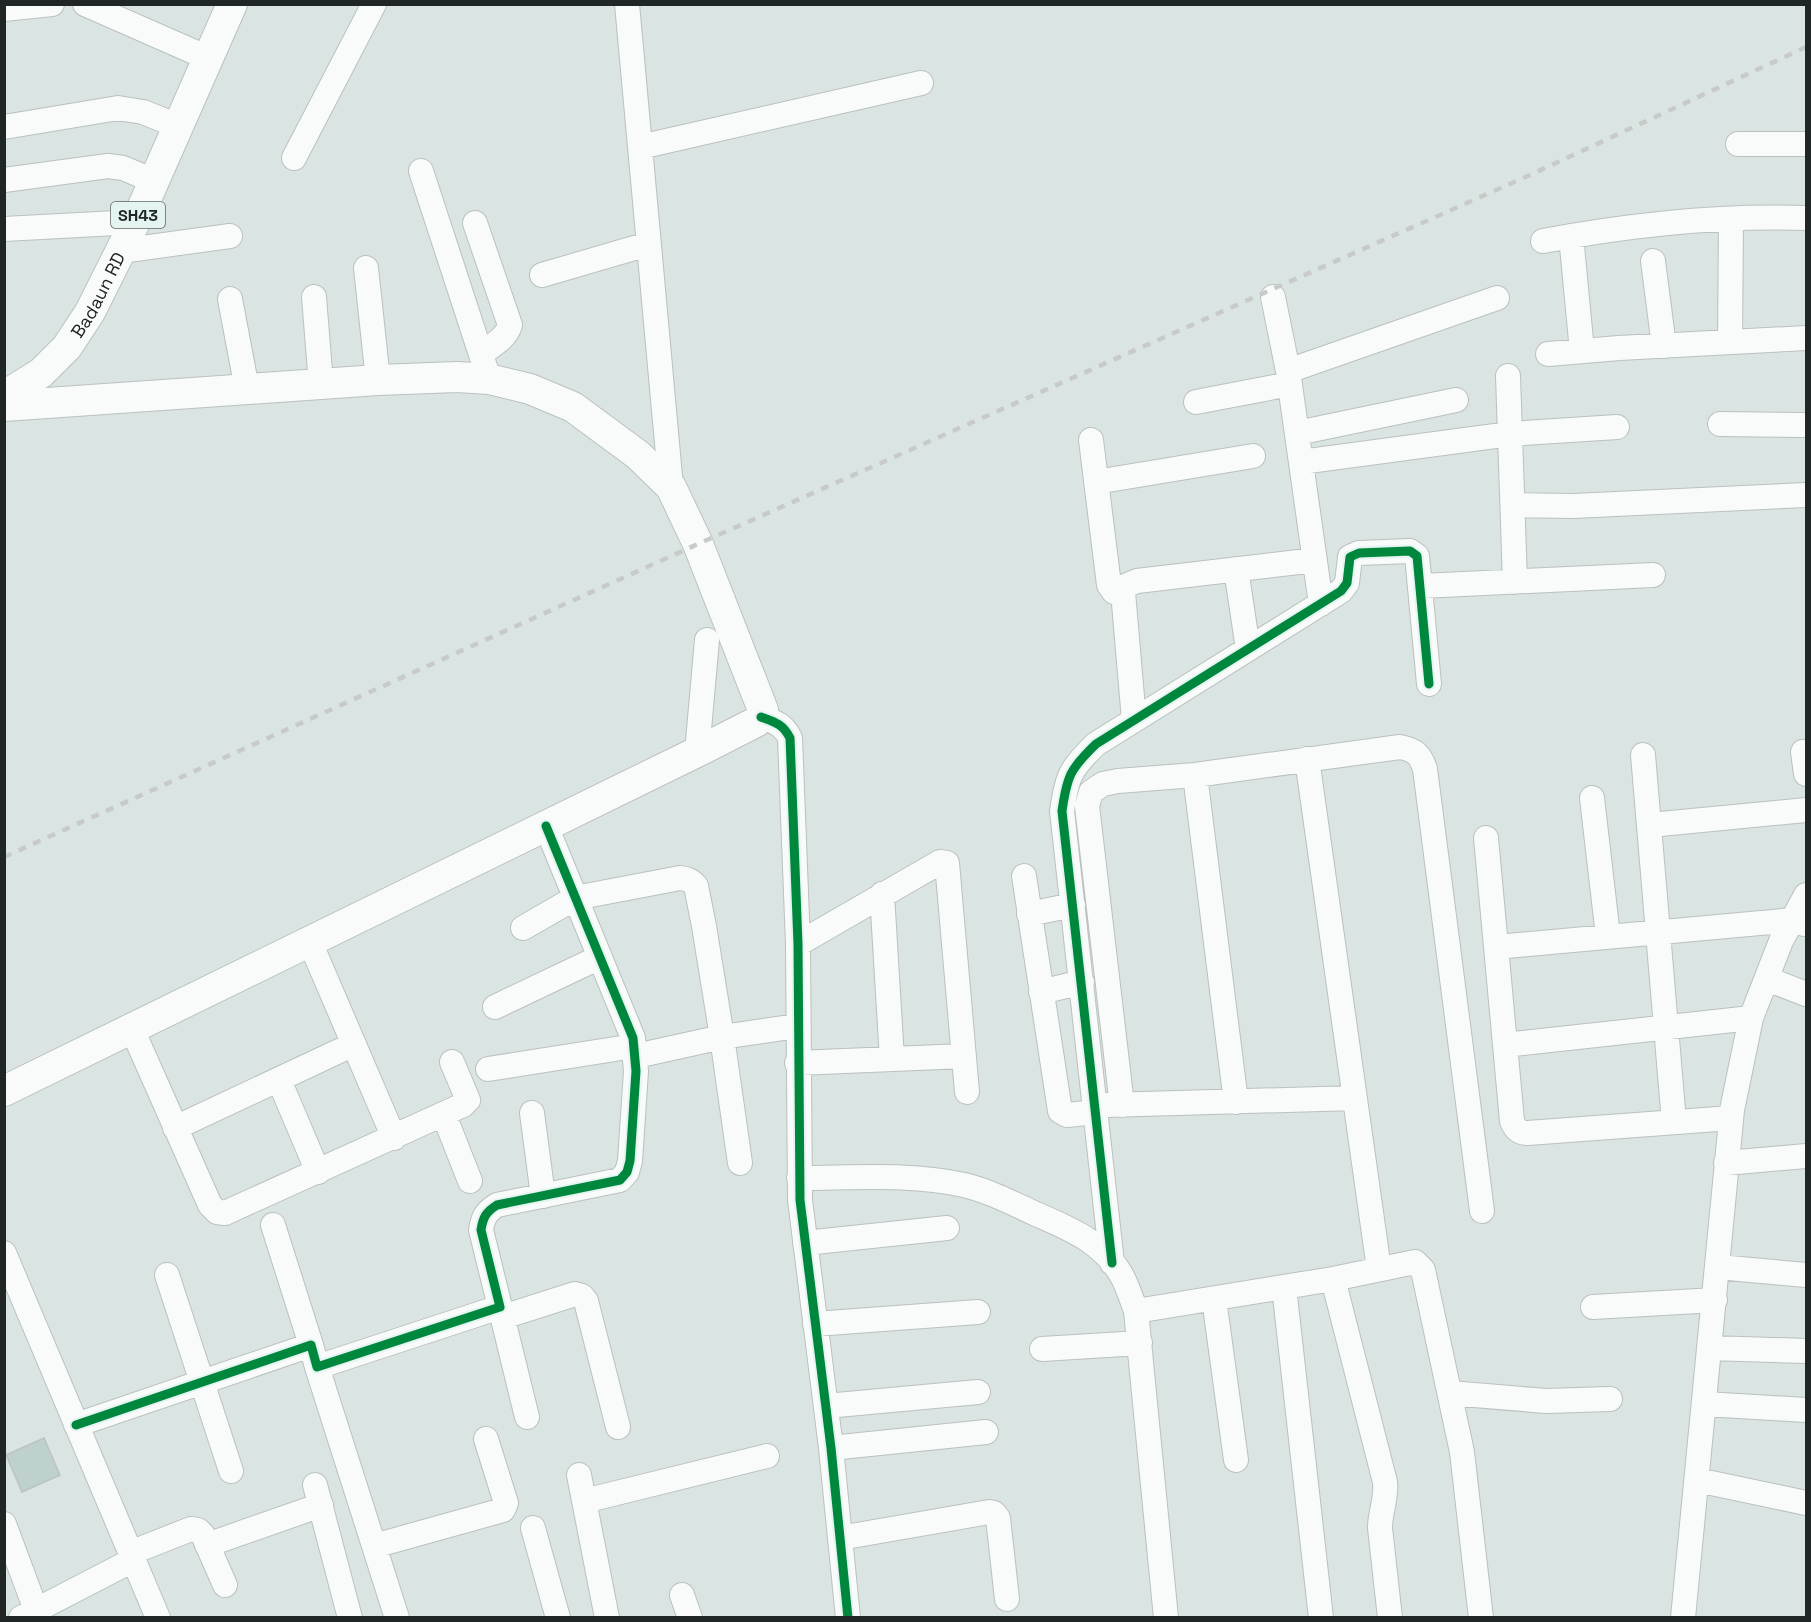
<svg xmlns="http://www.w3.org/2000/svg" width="1811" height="1622" viewBox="0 0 1811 1622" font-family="'Space Grotesk',sans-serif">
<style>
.building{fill:#bed1cf;stroke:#bcc3c2;stroke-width:1.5}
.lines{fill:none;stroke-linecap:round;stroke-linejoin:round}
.minor-casing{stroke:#bac1bf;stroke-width:26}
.major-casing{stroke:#bac1bf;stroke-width:32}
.minor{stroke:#f9fbfb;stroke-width:24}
.major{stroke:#f9fbfb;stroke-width:30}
.rail{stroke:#c7cac9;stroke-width:4.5;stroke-dasharray:8 8;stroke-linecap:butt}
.cycleway-casing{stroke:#e4f4f1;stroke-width:13}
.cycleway{stroke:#00873e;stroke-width:9}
.labels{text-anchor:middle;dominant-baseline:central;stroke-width:4.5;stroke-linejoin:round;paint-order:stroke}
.shield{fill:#e4f4f1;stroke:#5b6462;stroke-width:1.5}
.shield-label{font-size:16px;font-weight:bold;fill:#202625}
.street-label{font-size:18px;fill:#202625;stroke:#e4f4f1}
</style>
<rect width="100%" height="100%" fill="#dae4e2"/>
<!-- building -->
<path class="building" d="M 44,1438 L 60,1475 L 22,1492 L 6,1455 Z"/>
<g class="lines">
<defs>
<path id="minor" d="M 85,4 L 208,58
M 627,4 L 671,487
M 4,9 L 52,4
M 4,127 L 118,108 L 143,112 L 178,126
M 1738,144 L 1806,144
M 640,147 L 921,83
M 294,158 L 374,4
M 421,171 L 489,379
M 4,180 L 108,166 L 123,168 L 154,181
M 475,223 L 510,325 C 506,339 491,346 481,354
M 4,229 L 135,222
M 1571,236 L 1582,351
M 1543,241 C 1629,225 1719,215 1806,218
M 121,251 L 230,236
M 1653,261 L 1664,346
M 366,268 L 378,380
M 542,275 L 648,244
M 314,297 L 321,384
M 1273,297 L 1288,371 L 1321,604
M 230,299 L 247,389
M 1730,342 L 1731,219
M 1548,354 L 1619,348 L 1806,338
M 1288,371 L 1497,298
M 1508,376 L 1515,582
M 1196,402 L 1290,384
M 1720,424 L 1806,425
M 1297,433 L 1456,400
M 1091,440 L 1109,585 L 1114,592 L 1123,592
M 1301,462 L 1510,434 L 1617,427
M 1096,482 L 1253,456
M 1513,505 L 1573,506 L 1806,495
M 1236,569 L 1248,649
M 1421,586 L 1653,575
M 761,717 C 775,722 783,724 790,738 L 798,944 L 800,1200 L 831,1448 L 848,1618
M 1134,720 L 1123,592 L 1125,586 L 1137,581 L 1315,560
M 697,752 L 707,640
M 1803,752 L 1806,774
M 1643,755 L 1674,1122
M 1307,759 L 1379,1269
M 1195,775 L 1236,1102
M 1592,798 L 1608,936
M 1650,825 L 1806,810
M 1486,838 L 1512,1121 C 1515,1129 1519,1133 1528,1133 L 1731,1118
M 1024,876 L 1060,1111 L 1067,1115 L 1096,1112
M 882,894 L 892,1059
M 1029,914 L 1073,905
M 523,928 L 575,898 L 680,878 C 687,879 691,880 696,886 L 704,926 L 722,1037 L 740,1163
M 310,942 L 394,1138
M 798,944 L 940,862 L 947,863 L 967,1092
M 1496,947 L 1793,920 L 1804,924
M 1767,979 L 1806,994
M 1041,992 L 1082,982
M 495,1007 L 600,957
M 132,1029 L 210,1205 L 217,1212 L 225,1213 L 463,1105 L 468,1100 L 452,1062
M 1505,1045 L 1751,1018
M 636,1056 L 722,1037 L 797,1026
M 797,1063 L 964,1056
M 488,1069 L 634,1046
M 279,1080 L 318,1172
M 1107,1105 L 1354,1098
M 1122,1105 L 1087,806 L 1091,792 L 1103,784 L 1118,781 L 1195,775 L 1400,747 C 1415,750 1420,754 1425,769 L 1482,1211
M 532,1113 L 543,1196
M 444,1115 L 470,1181
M 175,1128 L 354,1044
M 1726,1163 L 1806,1156
M 799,1178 C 853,1178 911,1173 964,1185 C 989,1191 1012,1203 1036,1214 C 1070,1229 1104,1242 1123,1278 C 1128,1288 1132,1300 1136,1311 L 1166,1618
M 273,1225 L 311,1345
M 805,1243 L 947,1228
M 4,1253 L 158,1618
M 1112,1263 L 1062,811 C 1067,776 1070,769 1096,744 L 1341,591 L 1347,583 L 1350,557 L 1359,553 L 1410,551 L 1417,556 L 1429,684
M 1718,1267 L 1806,1275
M 167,1275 L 231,1471
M 1333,1279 L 1385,1482 C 1387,1498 1380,1512 1380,1528 L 1390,1618
M 1284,1287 L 1321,1618
M 1214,1299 L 1236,1460
M 500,1307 L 527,1417
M 1593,1307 L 1715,1300
M 1136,1311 L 1333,1279 L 1415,1262 L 1423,1270 L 1462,1452 L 1481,1618
M 503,1317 L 575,1294 L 582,1296 L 586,1301 L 618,1427
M 815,1324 L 978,1312
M 1710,1348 L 1806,1351
M 1042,1349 L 1140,1343
M 317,1367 L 397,1618
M 1450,1393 L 1546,1401 L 1610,1399
M 1705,1404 L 1806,1410
M 826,1406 L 978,1392
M 76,1425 L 311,1345 L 317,1367 L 500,1307 L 481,1230 C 483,1217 486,1212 497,1205 L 620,1180 L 627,1172 L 630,1161 L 636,1071 L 633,1038 L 546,826
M 831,1448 L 986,1432
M 579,1475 L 607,1618
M 1697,1480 L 1806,1503
M 315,1485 L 350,1618
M 584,1501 L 767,1456
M 4,1524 L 36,1610
M 533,1528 L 558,1618
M 840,1538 L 989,1512 L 994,1513 L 998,1518 L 1007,1599
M 207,1545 L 321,1505
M 374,1546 L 503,1510 L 506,1503 L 486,1439
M 130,1553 L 191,1529 L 198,1530 L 203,1535 L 225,1585
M 682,1595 L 690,1618
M 21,1618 L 133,1560
M 1683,1618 L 1732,1110 L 1751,1018 L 1781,941 L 1806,895"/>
<g id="major">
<path id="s1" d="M 4,396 L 41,373 L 67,347 L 90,312 L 143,206 L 232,4"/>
<path d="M 4,406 L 378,380 L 457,377 L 489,379 L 530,389 L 573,407 L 638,455 L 671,487 L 698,544 L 763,710 L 761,717 L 756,722 L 697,752 L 4,1091"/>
</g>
</defs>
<!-- minor casing -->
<use href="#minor" class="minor-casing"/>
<!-- major casing -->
<use href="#major" class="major-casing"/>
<!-- minor -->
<use href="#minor" class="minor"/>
<!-- major -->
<use href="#major" class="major"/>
<!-- rail -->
<path class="rail" d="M 4,857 L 698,544 L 1530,175 L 1806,47"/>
<defs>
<path id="cycleway" d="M 761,717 C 775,722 783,724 790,738 L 798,944 L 800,1200 L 831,1448 L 848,1618
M 1112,1263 L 1062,811 C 1067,776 1070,769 1096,744 L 1341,591 L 1347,583 L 1350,557 L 1359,553 L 1410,551 L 1417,556 L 1429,684
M 76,1425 L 311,1345 L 317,1367 L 500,1307 L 481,1230 C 483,1217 486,1212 497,1205 L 620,1180 L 627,1172 L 630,1161 L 636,1071 L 633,1038 L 546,826"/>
</defs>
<!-- cycleway casing -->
<use href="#cycleway" class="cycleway-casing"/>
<!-- cycleway -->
<use href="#cycleway" class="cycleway"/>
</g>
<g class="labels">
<!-- shield labels -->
<rect class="shield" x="111" y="202" width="54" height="26" rx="4.5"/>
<g class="shield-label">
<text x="138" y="215">SH43</text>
</g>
<!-- street labels -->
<g class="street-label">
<text stroke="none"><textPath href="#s1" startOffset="141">Badaun RD</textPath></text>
</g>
</g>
<!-- border -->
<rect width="1811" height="1622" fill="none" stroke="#202625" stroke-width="12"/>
</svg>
